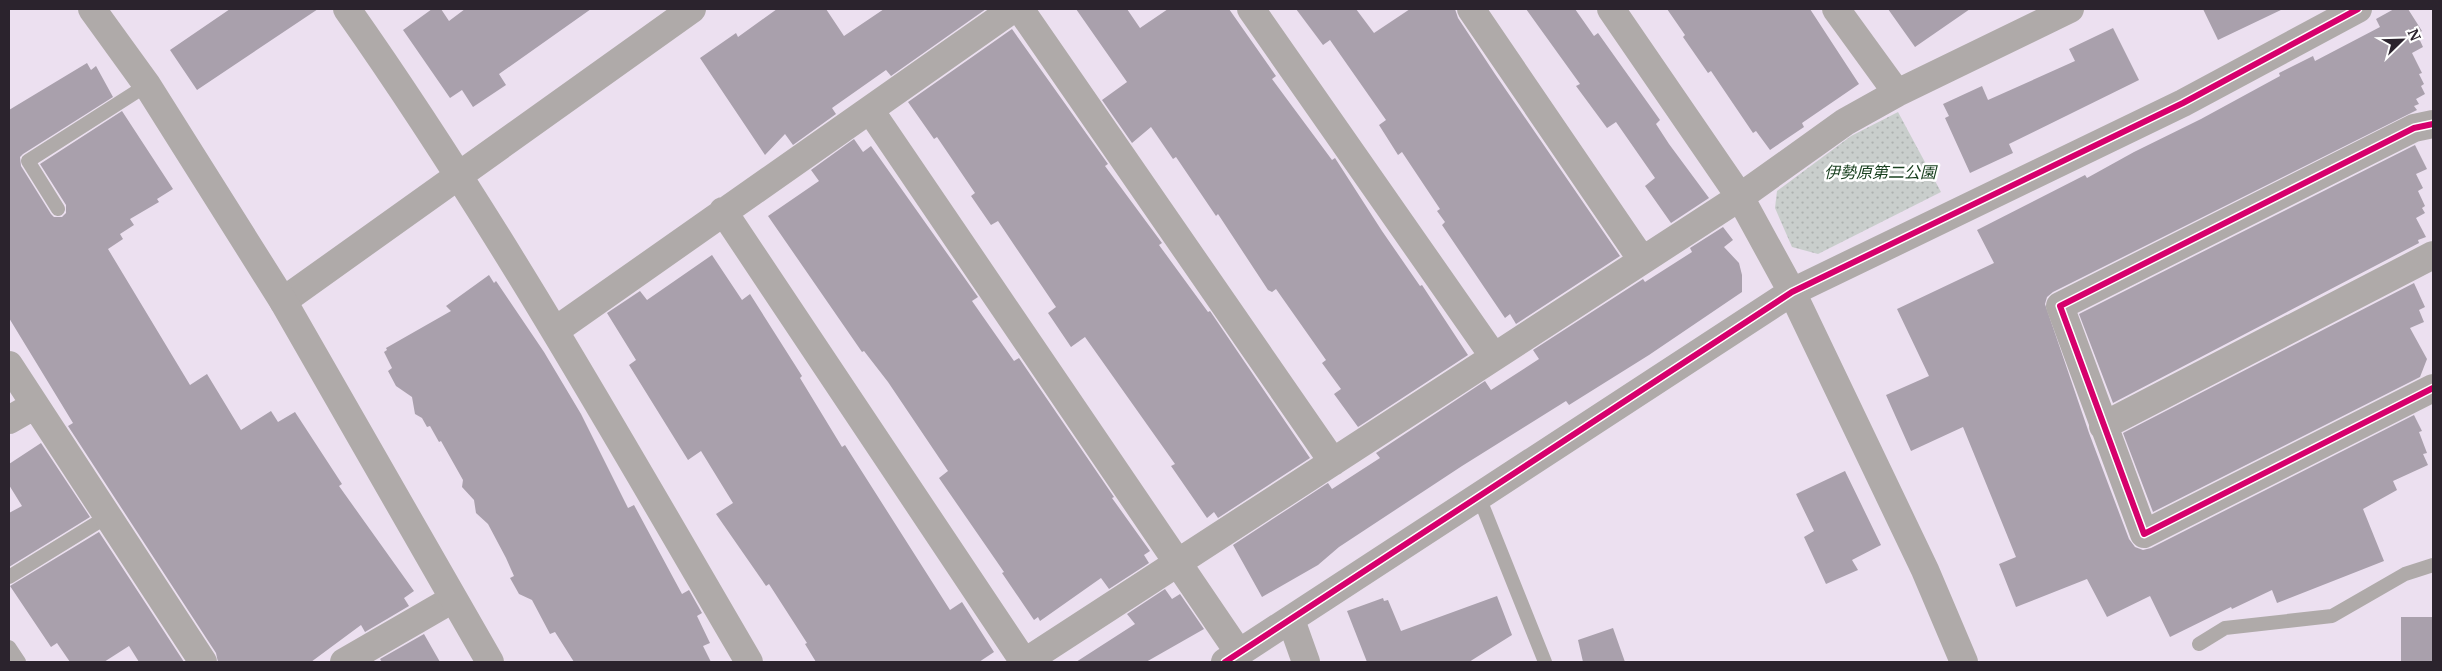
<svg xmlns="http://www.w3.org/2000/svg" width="2442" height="671" viewBox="0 0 2442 671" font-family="Merriweather,'Noto Sans JP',serif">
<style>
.grass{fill:url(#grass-dots)}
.building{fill:#a9a0ac}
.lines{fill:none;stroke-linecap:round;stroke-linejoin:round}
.service{stroke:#afaaa9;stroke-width:14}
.minor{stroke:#afaaa9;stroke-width:28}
.tertiary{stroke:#afaaa9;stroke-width:28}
.cycleway-casing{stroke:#fff;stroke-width:9}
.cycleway{stroke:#d6006c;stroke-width:6}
.labels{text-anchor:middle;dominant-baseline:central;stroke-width:5;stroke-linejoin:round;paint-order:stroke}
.park-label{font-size:16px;font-style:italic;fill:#1a4120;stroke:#fff}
</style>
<defs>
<pattern id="grass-dots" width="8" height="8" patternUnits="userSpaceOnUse" patternTransform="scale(1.25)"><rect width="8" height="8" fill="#c9cecc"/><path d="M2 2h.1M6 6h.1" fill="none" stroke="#adb1b0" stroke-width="1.8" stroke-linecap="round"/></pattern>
</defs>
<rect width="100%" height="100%" fill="#ece0f0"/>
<!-- grass -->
<path class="grass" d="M 1898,112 L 1941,192 L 1818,254 L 1792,247 L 1775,208 L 1777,191 L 1851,136 Z"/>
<!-- building -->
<path class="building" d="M 230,9 L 318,9 L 197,90 L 170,50 Z
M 432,9 L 441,9 L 449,21 L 465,9 L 591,9 L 499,74 L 506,85 L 473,107 L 462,90 L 450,98 L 403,30 Z
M 777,9 L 826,9 L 844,36 L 884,9 L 986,9 L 891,76 L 886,70 L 832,108 L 836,114 L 793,145 L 785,134 L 765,155 L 700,58 L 736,33 L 738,37 Z
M 1076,9 L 1127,9 L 1140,28 L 1168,9 L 1229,9 L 1276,76 L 1272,79 L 1332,160 L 1335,158 L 1382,231 L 1420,286 L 1422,285 L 1468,355 L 1358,427 L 1334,394 L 1341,389 L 1322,363 L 1326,360 L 1276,289 L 1272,292 L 1268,290 L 1218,214 L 1216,216 L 1176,157 L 1173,159 L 1151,127 L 1132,143 L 1102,100 L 1127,82 Z
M 1296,9 L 1356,9 L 1374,33 L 1410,9 L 1455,9 L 1458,18 L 1495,74 L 1620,256 L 1516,324 L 1510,314 L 1505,318 L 1442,225 L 1445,222 L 1437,211 L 1440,209 L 1402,152 L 1398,155 L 1379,125 L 1386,120 L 1330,40 L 1323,45 Z
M 1526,9 L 1575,9 L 1594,36 L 1598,33 L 1660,120 L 1656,124 L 1669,144 L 1709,198 L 1671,223 L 1645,186 L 1655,178 L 1616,122 L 1607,128 L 1576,86 L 1580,84 Z
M 1667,9 L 1810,9 L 1859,84 L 1802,123 L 1804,127 L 1770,150 L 1756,131 L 1753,133 L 1711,71 L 1708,73 L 1683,37 L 1685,35 Z
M 1888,9 L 1970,9 L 1915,47 Z
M 2203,9 L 2283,9 L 2218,40 Z
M 2394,9 L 2408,9 L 2422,31 L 2417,34 L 2423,47 L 2412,53 L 2422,73 L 2419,74 L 2424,84 L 2421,86 L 2425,94 L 2416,99 L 2419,104 L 2414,106 L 2417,110 L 2053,292 L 2047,297 L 2045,304 L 2089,433 L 2129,539 L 2135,547 L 2143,550 L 2151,548 L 2414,415 L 2422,431 L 2419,432 L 2427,453 L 2423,454 L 2428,465 L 2393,481 L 2397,490 L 2363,509 L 2384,561 L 2277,603 L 2272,590 L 2232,609 L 2231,607 L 2170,637 L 2150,596 L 2107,617 L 2087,579 L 2016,607 L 1999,564 L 2016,557 L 1963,427 L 1911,451 L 1886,395 L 1929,376 L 1897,309 L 1994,263 L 1977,230 L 2085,175 L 2087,178 L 2134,152 L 2201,119 L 2280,76 L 2279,73 L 2313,56 L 2315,61 L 2380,27 L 2376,19 Z
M 2113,28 L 2139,80 L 2009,144 L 2013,153 L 1970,173 L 1945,118 L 1949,116 L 1943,104 L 1982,86 L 1988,100 L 2075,61 L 2069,49 Z
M 1012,29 L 1108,164 L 1105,166 L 1162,243 L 1159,245 L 1208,312 L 1210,311 L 1310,458 L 1218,518 L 1214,512 L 1207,518 L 1171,466 L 1175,464 L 1085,337 L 1071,347 L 1048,313 L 1056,307 L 998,221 L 991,225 L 971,196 L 975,193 L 937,137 L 934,139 L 908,102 Z
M 87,63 L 91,70 L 96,66 L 113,97 L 23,154 L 20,157 L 21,166 L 51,214 L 54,217 L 62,217 L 66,213 L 66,205 L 40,164 L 122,111 L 173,189 L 157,199 L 159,202 L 130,219 L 134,225 L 120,234 L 123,239 L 108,249 L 190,385 L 207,374 L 241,430 L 271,411 L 278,422 L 295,412 L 342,484 L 339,486 L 414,591 L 404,598 L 409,606 L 365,632 L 361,625 L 311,662 L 218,662 L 216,653 L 68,426 L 73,423 L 9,318 L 9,110 Z
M 854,139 L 863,152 L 871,146 L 978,297 L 972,301 L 1014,361 L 1019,358 L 1114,497 L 1112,498 L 1150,551 L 1144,555 L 1149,563 L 1109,589 L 1101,578 L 1040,621 L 1038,617 L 1034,620 L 1002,573 L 1004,572 L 939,478 L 948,471 L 888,382 L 864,351 L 862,352 L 768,216 L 819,181 L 811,170 Z
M 2415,145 L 2427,169 L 2416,174 L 2423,188 L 2418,191 L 2425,206 L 2422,208 L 2425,213 L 2416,218 L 2426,237 L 2418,240 L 2419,243 L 2113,403 L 2079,314 Z
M 1723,227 L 1733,240 L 1724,247 L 1739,263 L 1742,275 L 1742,292 L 1649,355 L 1569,405 L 1566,401 L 1462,466 L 1339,547 L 1318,565 L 1262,597 L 1233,545 L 1328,483 L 1332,489 L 1380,458 L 1376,453 L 1485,381 L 1491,390 L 1539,359 L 1533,350 L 1643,279 L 1645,282 L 1692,252 L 1690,248 Z
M 712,255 L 742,300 L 750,294 L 802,376 L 800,378 L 842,447 L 845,445 L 950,610 L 962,602 L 994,652 L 979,662 L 816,662 L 805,644 L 807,643 L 769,584 L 766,586 L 716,514 L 733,503 L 701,451 L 688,460 L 629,365 L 636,360 L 607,313 L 640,291 L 647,300 Z
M 489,275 L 494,283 L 496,281 L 544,352 L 581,414 L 628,508 L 634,505 L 682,594 L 689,590 L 702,613 L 697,616 L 710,643 L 703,646 L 711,662 L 574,662 L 555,632 L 550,634 L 532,600 L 519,594 L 510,578 L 514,576 L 506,558 L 488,524 L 476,513 L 474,500 L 462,487 L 463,480 L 441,441 L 439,442 L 430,426 L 427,427 L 422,418 L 415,414 L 412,397 L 396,386 L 388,371 L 392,368 L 384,352 L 387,350 L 386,348 L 451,311 L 446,306 Z
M 2414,283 L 2425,307 L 2419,310 L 2424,322 L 2410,328 L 2427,359 L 2420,377 L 2153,512 L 2123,433 Z
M 41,443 L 90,517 L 9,567 L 9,513 L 22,506 L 9,485 L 9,464 Z
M 1845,471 L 1881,545 L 1852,560 L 1858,570 L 1826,584 L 1804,537 L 1814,531 L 1796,494 Z
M 99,532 L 184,662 L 139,662 L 129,646 L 104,662 L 70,662 L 57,643 L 51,647 L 10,586 Z
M 1165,589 L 1172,599 L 1180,594 L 1204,629 L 1146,662 L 1076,662 L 1135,624 L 1127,614 Z
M 1497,596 L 1512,635 L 1469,662 L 1367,662 L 1347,611 L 1383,598 L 1384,601 L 1388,600 L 1401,631 Z
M 2401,617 L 2433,617 L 2433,662 L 2401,662 Z
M 1613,628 L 1625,662 L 1583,662 L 1578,640 Z
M 424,634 L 440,662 L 382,662 L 380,659 Z"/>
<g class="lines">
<!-- service -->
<path class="service" d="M 58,209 L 28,161 L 147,85
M 1479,497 L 1545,662
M 9,577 L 108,516
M 2199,644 L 2225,628 L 2332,616 L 2405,574 L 2433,565
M 9,647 L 19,662"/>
<!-- minor -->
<path class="minor" d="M 347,9 C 494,218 620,441 749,662
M 1020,9 L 1333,462
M 1251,9 L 1494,357
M 1471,9 L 1642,260
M 1611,9 L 1740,197 L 1792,292 L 1925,570 L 1964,662
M 1836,9 L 1897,93
M 870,110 L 1239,653
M 2433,124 L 2414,128 L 2060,306 L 2144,534 L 2433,388
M 723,211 L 1024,662
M 283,301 L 692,9
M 556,330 L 1013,9
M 9,365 L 203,662
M 9,420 L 35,405
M 2103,426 L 2433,255
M 1291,620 L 1306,662
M 344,662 L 453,599
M 1025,662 L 1740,197 L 1845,122 L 1897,93 L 2070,9
M 1225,662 L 1792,292 L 2183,103 L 2358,9"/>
<!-- tertiary -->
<path class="tertiary" d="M 92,9 L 147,85 L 283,301 L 490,662"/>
<defs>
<path id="cycleway" d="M 2433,124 L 2414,128 L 2060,306 L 2144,534 L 2433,388
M 1225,662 L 1792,292 L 2183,103 L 2358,9"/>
</defs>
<!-- cycleway casing -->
<use href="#cycleway" class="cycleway-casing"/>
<!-- cycleway -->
<use href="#cycleway" class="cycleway"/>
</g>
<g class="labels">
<!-- park labels -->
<g class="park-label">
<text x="1880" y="172">伊勢原第二公園</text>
</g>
</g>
<!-- border -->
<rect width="2442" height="671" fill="none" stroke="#2b232d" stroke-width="20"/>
<!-- north arrow -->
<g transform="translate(2402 40) rotate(67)" stroke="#ffffff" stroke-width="4" paint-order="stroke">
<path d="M0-4L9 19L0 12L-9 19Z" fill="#2b232d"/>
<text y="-8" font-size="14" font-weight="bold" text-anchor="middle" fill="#2b232d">N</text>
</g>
</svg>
